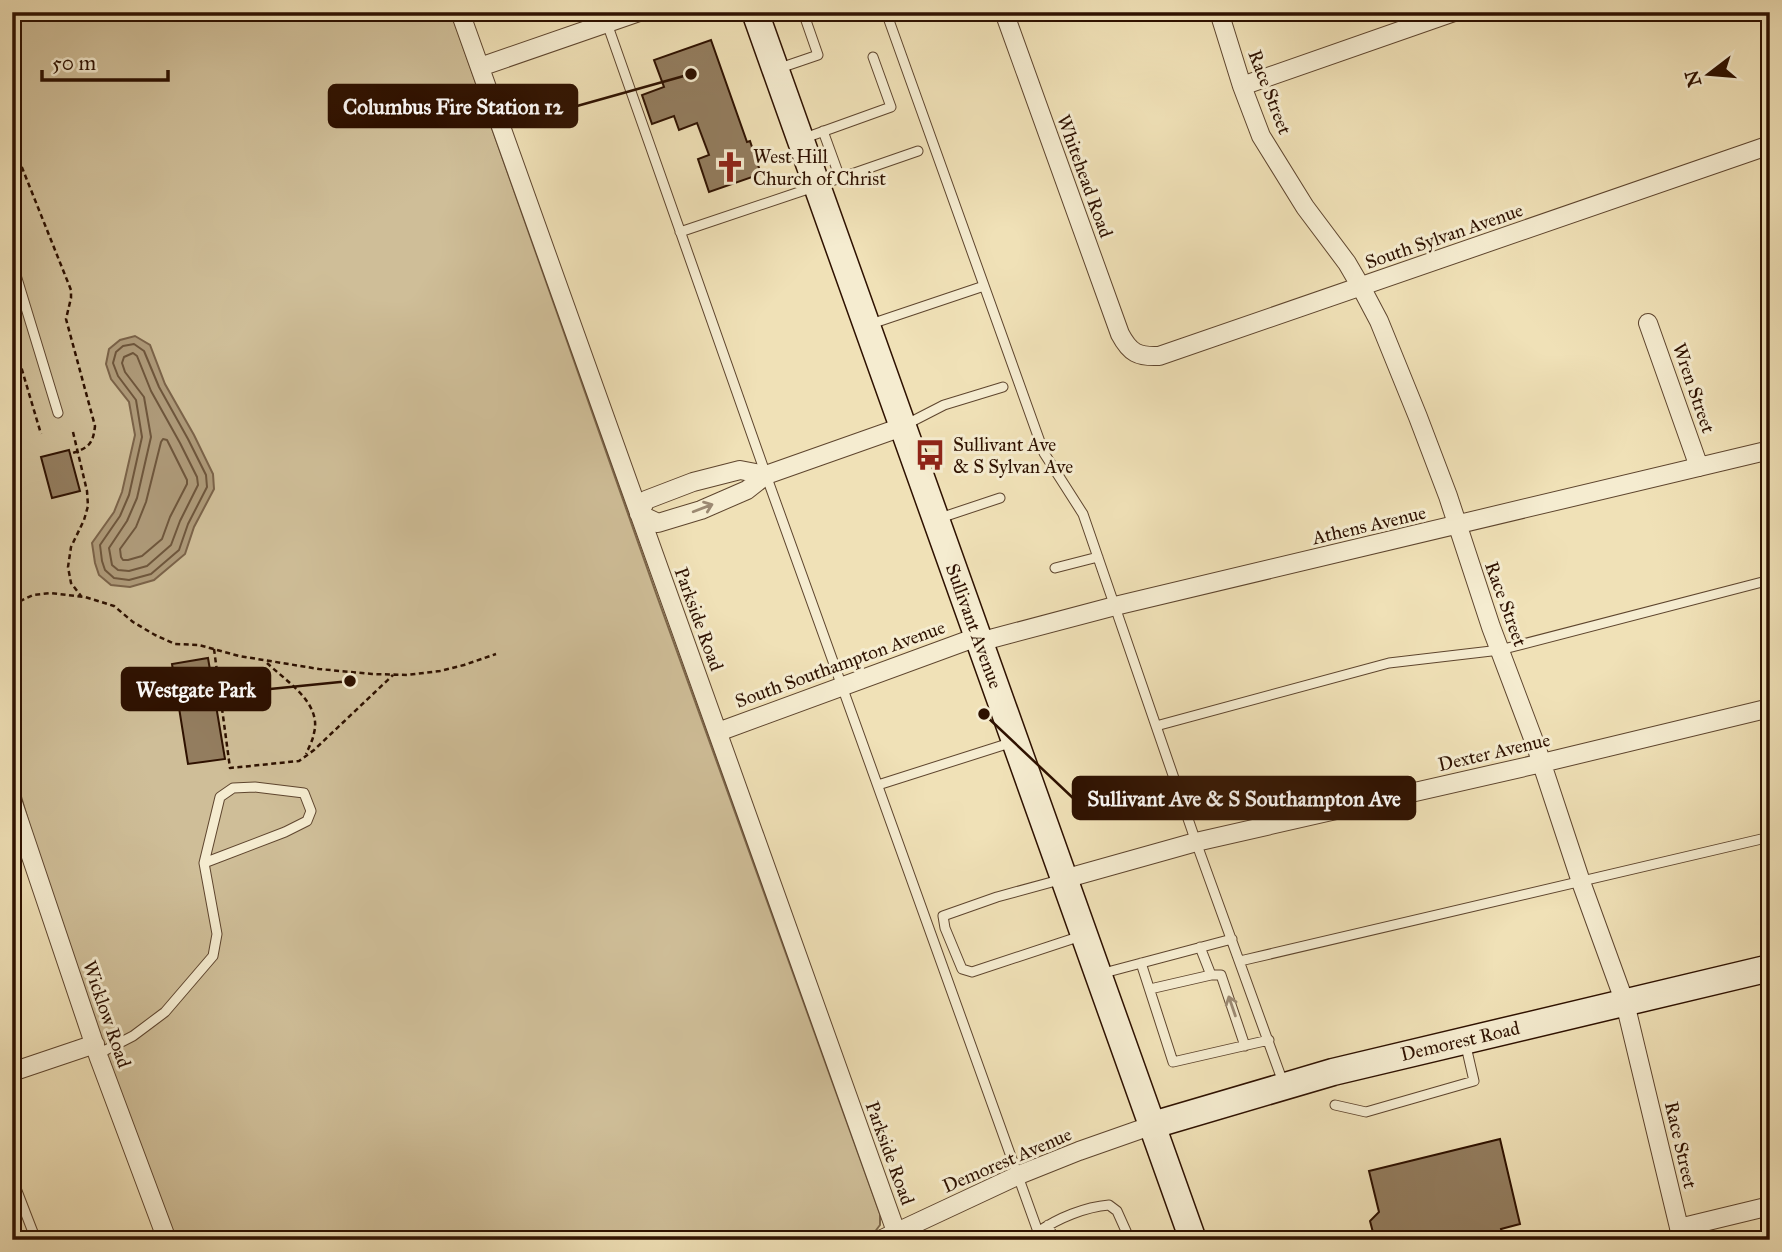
<svg xmlns="http://www.w3.org/2000/svg" width="1782" height="1252" viewBox="0 0 1782 1252" font-family="'IM FELL Great Primer',serif">
<style>
.green{fill:#cfbe98;stroke:#7e684c;stroke-width:2}
.water{fill:#ae9a79;stroke:#7b6349;stroke-width:2}
.lines{fill:none;stroke-linecap:round;stroke-linejoin:round}
.shore{stroke:#6e563c;stroke-width:2}
.building{fill:#937d5f;stroke:#2e1100;stroke-width:2}
.lane-casing{stroke:#5e452e;stroke-width:11}
.street-casing{stroke:#5e452e;stroke-width:20}
.secondary-casing{stroke:#2e1100;stroke-width:29}
.path{stroke:#2e1100;stroke-width:2.5;stroke-dasharray:5 3.5;stroke-linecap:butt}
.lane{stroke:#f5ecd0;stroke-width:9}
.street{stroke:#f5ecd0;stroke-width:18}
.secondary{stroke:#f5ecd0;stroke-width:26}
.oneway{stroke:#9b8972}
.labels{text-anchor:middle;dominant-baseline:central;stroke-width:6;stroke-linejoin:round;paint-order:stroke}
.street-label{font-size:19px;fill:#2e1100;stroke:#f5ecd0}
.poi-label{font-size:19px;fill:#2e1100;stroke:#f5ecd0;text-anchor:start}
.leader{fill:none;stroke:#2e1100;stroke-width:2.5}
.callout-dot{fill:#2e1100;stroke:#f5ecd0;stroke-width:2.5}
.callout{fill:#2e1100;stroke:#2e1100;stroke-width:2.5}
.callout-label{font-size:21px;text-anchor:middle;font-weight:bold;fill:#fff}
</style>
<rect width="100%" height="100%" fill="#f0e1b7"/>
<filter id="stains"><feTurbulence type="fractalNoise" baseFrequency=".00286" numOctaves="4"/><feColorMatrix values="0 0 0 0 .2 0 0 0 0 .09 0 0 0 0 .02 0 0 0 .5 -.17"/></filter>
<radialGradient id="worn" r=".72"><stop offset=".6" stop-color="#630" stop-opacity="0"/><stop offset="1" stop-color="#630" stop-opacity=".3"/></radialGradient>
<!-- green -->
<path class="green" d="M 12,12 L 451,12 L 657,596 L 880,1214 L 880,1225 L 874,1233 L 855,1240 L 176,1240 L 92,1017 L 43,871 L 12,766 Z"/>
<!-- water -->
<path class="water" d="M 135,336 L 150,345 L 165,384 L 194,435 L 213,474 L 214,489 L 194,527 L 185,554 L 154,580 L 130,587 L 111,585 L 99,575 L 95,563 L 92,543 L 114,512 L 122,492 L 135,435 L 129,402 L 111,379 L 106,364 L 109,349 L 120,340 Z"/>
<g class="lines">
<!-- shore -->
<path class="shore" d="M 134,344 L 144,351 L 159,387 L 188,439 L 206,475 L 207,487 L 188,524 L 179,550 L 151,574 L 129,580 L 114,578 L 105,570 L 102,561 L 100,545 L 120,516 L 129,495 L 142,437 L 136,400 L 118,376 L 113,363 L 116,352 L 123,346 Z
M 133,353 L 137,356 L 151,391 L 180,443 L 197,477 L 198,485 L 180,521 L 171,545 L 147,566 L 129,571 L 118,570 L 112,565 L 109,548 L 127,521 L 137,498 L 151,437 L 144,397 L 125,372 L 122,363 L 124,357 Z
M 163,439 L 167,440 L 187,480 L 187,484 L 170,517 L 162,539 L 142,556 L 128,560 L 123,560 L 121,557 L 120,549 L 136,527 L 146,502 L 161,442 Z"/>
</g>
<!-- building -->
<path class="building" d="M 711,40 L 747,142 L 750,141 L 761,174 L 709,192 L 698,159 L 709,155 L 697,123 L 679,130 L 674,116 L 652,124 L 642,95 L 664,87 L 654,60 Z
M 69,450 L 80,491 L 52,498 L 41,457 Z
M 208,658 L 225,759 L 188,764 L 172,664 Z
M 1500,1139 L 1520,1224 L 1501,1229 L 1504,1240 L 1375,1240 L 1370,1221 L 1379,1212 L 1369,1171 Z"/>
<g class="lines">
<defs>
<path id="lane" d="M 603,12 L 766,475 L 1041,1240
M 886,12 L 1044,453 L 1083,514 L 1196,842 L 1284,1085
M 777,69 L 818,55 L 803,12
M 823,131 L 840,178
M 802,139 L 891,107 L 873,57
M 680,232 L 817,186 L 918,151
M 12,262 L 58,413
M 868,325 L 984,286
M 907,424 L 944,405 L 1003,387
M 937,519 L 1000,498
M 1055,568 L 1098,557
M 1156,726 L 1389,663 L 1500,650 L 1770,580
M 878,785 L 1013,742
M 1063,879 L 997,897 L 943,916 L 945,928 L 962,969 L 972,972 L 1081,936
M 1200,947 L 1211,975
M 1240,961 L 1770,837
M 1141,963 L 1173,1062 L 1269,1040
M 1100,974 L 1232,939
M 1150,989 L 1211,975 L 1221,975 L 1245,1046
M 98,1054 L 133,1036 L 165,1012 L 213,956 L 217,934 L 204,863 L 220,797 L 233,788 L 255,787 L 304,793 L 311,811 L 307,821 L 285,832 L 204,863
M 1335,1105 L 1366,1112 L 1474,1081 L 1465,1042
M 12,1178 L 36,1240
M 1048,1225 L 1054,1240
M 1038,1232 C 1058,1218 1085,1207 1109,1205 L 1117,1211 L 1130,1240"/>
<path id="street" d="M 460,12 L 899,1240
M 1004,12 L 1120,334 C 1130,353 1138,357 1159,356 L 1770,145
M 1219,12 L 1242,86 L 1261,136 L 1305,207 L 1347,263 L 1361,287 L 1379,321 L 1418,417 L 1448,496 L 1491,627 L 1537,749 L 1581,882 L 1625,1003 L 1682,1240
M 480,67 L 639,12
M 1242,86 L 1454,12
M 1648,323 L 1699,467
M 766,475 L 740,470 L 693,482 L 646,500 L 639,514 L 658,523 L 701,510 L 747,490 L 766,475 L 902,427
M 979,642 L 1115,606 L 1770,450
M 718,732 L 977,637
M 12,800 L 99,1058 L 167,1240
M 1064,879 L 1196,842 L 1542,763 L 1770,708
M 12,1072 L 95,1044
M 1679,1228 L 1770,1206
M 880,1240 L 1019,1175 L 1079,1151 L 1153,1125"/>
<path id="secondary" d="M 755,12 L 1193,1240
M 1153,1125 L 1333,1072 L 1770,968"/>
</defs>
<!-- lane casing -->
<use href="#lane" class="lane-casing"/>
<!-- street casing -->
<use href="#street" class="street-casing"/>
<!-- secondary casing -->
<use href="#secondary" class="secondary-casing"/>
<!-- path -->
<path class="path" d="M 12,92 C 18,105 14,118 14,132 C 14,140 16,148 17,155 L 71,290 L 71,298 L 66,319 L 95,426 C 93,445 88,448 70,454
M 12,336 L 41,434
M 73,432 L 87,491 L 88,506 L 84,520 L 71,547 L 68,567 L 71,583 L 81,596
M 12,605 L 33,595 L 50,593 L 85,597 L 114,606 L 133,622 L 155,635 L 175,644 L 199,645 L 239,656 L 319,669 L 372,674 L 407,675 L 440,671 L 464,665 L 496,654
M 214,649 L 230,768 L 299,761 L 314,750 L 393,675
M 267,663 C 286,681 322,703 314,733 C 313,740 309,747 306,754"/>
<!-- lane -->
<use href="#lane" class="lane"/>
<!-- street -->
<use href="#street" class="street"/>
<!-- secondary -->
<use href="#secondary" class="secondary"/>
</g>
<!-- one-way arrows -->
<defs><path id="oneway-shaft" d="M-6 0H5M1.5-3L5.5 0L1.5 3" fill="none" stroke-width="1.6" stroke-linecap="round" stroke-linejoin="round" transform="scale(1.75)"/></defs>
<g class="oneway">
<use href="#oneway-shaft" transform="translate(703 508) rotate(-21)"/>
<use href="#oneway-shaft" transform="translate(1232 1006) rotate(-109)"/>
</g>
<!-- icons -->
<defs>
<symbol id="church-bare" viewBox="-9 -9 18 18"><path d="M-1.2-6h2.4v3.5h3.3v2.4h-3.3V6h-2.4V-.1h-3.3v-2.4h3.3Z" fill="#8f2418" stroke="#f5ecd0" stroke-width="2.5" paint-order="stroke"/></symbol>
<symbol id="bus-bare" viewBox="-9 -9 18 18"><path d="M-5-6H5V4H4V6H2V4H-2V6H-4V4H-5ZM-3.5-4V0h7V-4ZM-3.5 1.2v1.5H-2V1.2ZM2 1.2v1.5H3.5V1.2Z" fill="#8f2418" stroke="#f5ecd0" stroke-width="2.5" paint-order="stroke"/></symbol>
</defs>
<g fill-rule="evenodd">
<use href="#church-bare" x="708" y="145" width="44" height="44"/>
<use href="#bus-bare" x="908" y="433" width="44" height="44"/>
</g>
<g class="labels">
<!-- street labels -->
<g class="street-label">
<text transform="translate(1270 92) rotate(69)">Race Street</text>
<text transform="translate(1085 176) rotate(70)">Whitehead Road</text>
<text transform="translate(1444 236) rotate(-19)">South Sylvan Avenue</text>
<text transform="translate(1694 388) rotate(71)">Wren Street</text>
<text transform="translate(1369 525) rotate(-13)">Athens Avenue</text>
<text transform="translate(1506 604) rotate(70)">Race Street</text>
<text transform="translate(699 619) rotate(70)">Parkside Road</text>
<text transform="translate(974 626) rotate(70)">Sullivant Avenue</text>
<text transform="translate(840 664) rotate(-20)">South Southampton Avenue</text>
<text transform="translate(1494 752) rotate(-13)">Dexter Avenue</text>
<text transform="translate(107 1014) rotate(71)">Wicklow Road</text>
<text transform="translate(1460 1041) rotate(-13)">Demorest Road</text>
<text transform="translate(1681 1145) rotate(77)">Race Street</text>
<text transform="translate(890 1153) rotate(70)">Parkside Road</text>
<text transform="translate(1007 1160) rotate(-23)">Demorest Avenue</text>
</g>
<!-- poi labels -->
<g class="poi-label">
<text x="753" y="156">West Hill<tspan x="753" dy="22">Church of Christ</tspan></text>
<text x="953" y="444">Sullivant Ave<tspan x="953" dy="22">&amp; S Sylvan Ave</tspan></text>
</g>
</g>
<!-- callouts -->
<path class="leader" d="M691 74L577 106M350 681L270 689M984 714L1073 798"/>
<g class="callout-dot">
<circle cx="691" cy="74" r="7"/>
<circle cx="350" cy="681" r="7"/>
<circle cx="984" cy="714" r="7"/>
</g>
<g class="callout">
<rect x="329" y="85" width="248" height="42" rx="7"/>
<rect x="122" y="668" width="148" height="42" rx="7"/>
<rect x="1073" y="777" width="342" height="42" rx="7"/>
</g>
<g class="callout-label">
<text x="453" y="114">Columbus Fire Station 12</text>
<text x="196" y="697">Westgate Park</text>
<text x="1244" y="806">Sullivant Ave &amp; S Southampton Ave</text>
</g>
<!-- margin -->
<rect width="1782" height="1252" fill="none" stroke="#f0e1b7" stroke-width="42"/>
<rect x="14" y="14" width="1754" height="1224" fill="none" stroke="#2e1100" stroke-width="3.5"/>
<rect x="21" y="21" width="1740" height="1210" fill="none" stroke="#2e1100" stroke-width="2"/>
<!-- north arrow -->
<g transform="translate(1709 74) rotate(254)" stroke="#f5ecd0" stroke-width="5" paint-order="stroke">
<path d="M0-5L12 26L0 18L-12 26Z" fill="#2e1100"/>
<text y="-10" font-size="19" font-weight="bold" text-anchor="middle" fill="#2e1100">N</text>
</g>
<!-- scale -->
<path d="M42 70v10h126v-10" fill="none" stroke="#2e1100" stroke-width="3.5"/>
<text x="52" y="70" font-size="21" fill="#2e1100" stroke="#f5ecd0" stroke-width="5" paint-order="stroke">50 m</text>
<rect width="100%" height="100%" filter="url(#stains)"/>
<rect width="100%" height="100%" fill="url(#worn)"/>
</svg>
